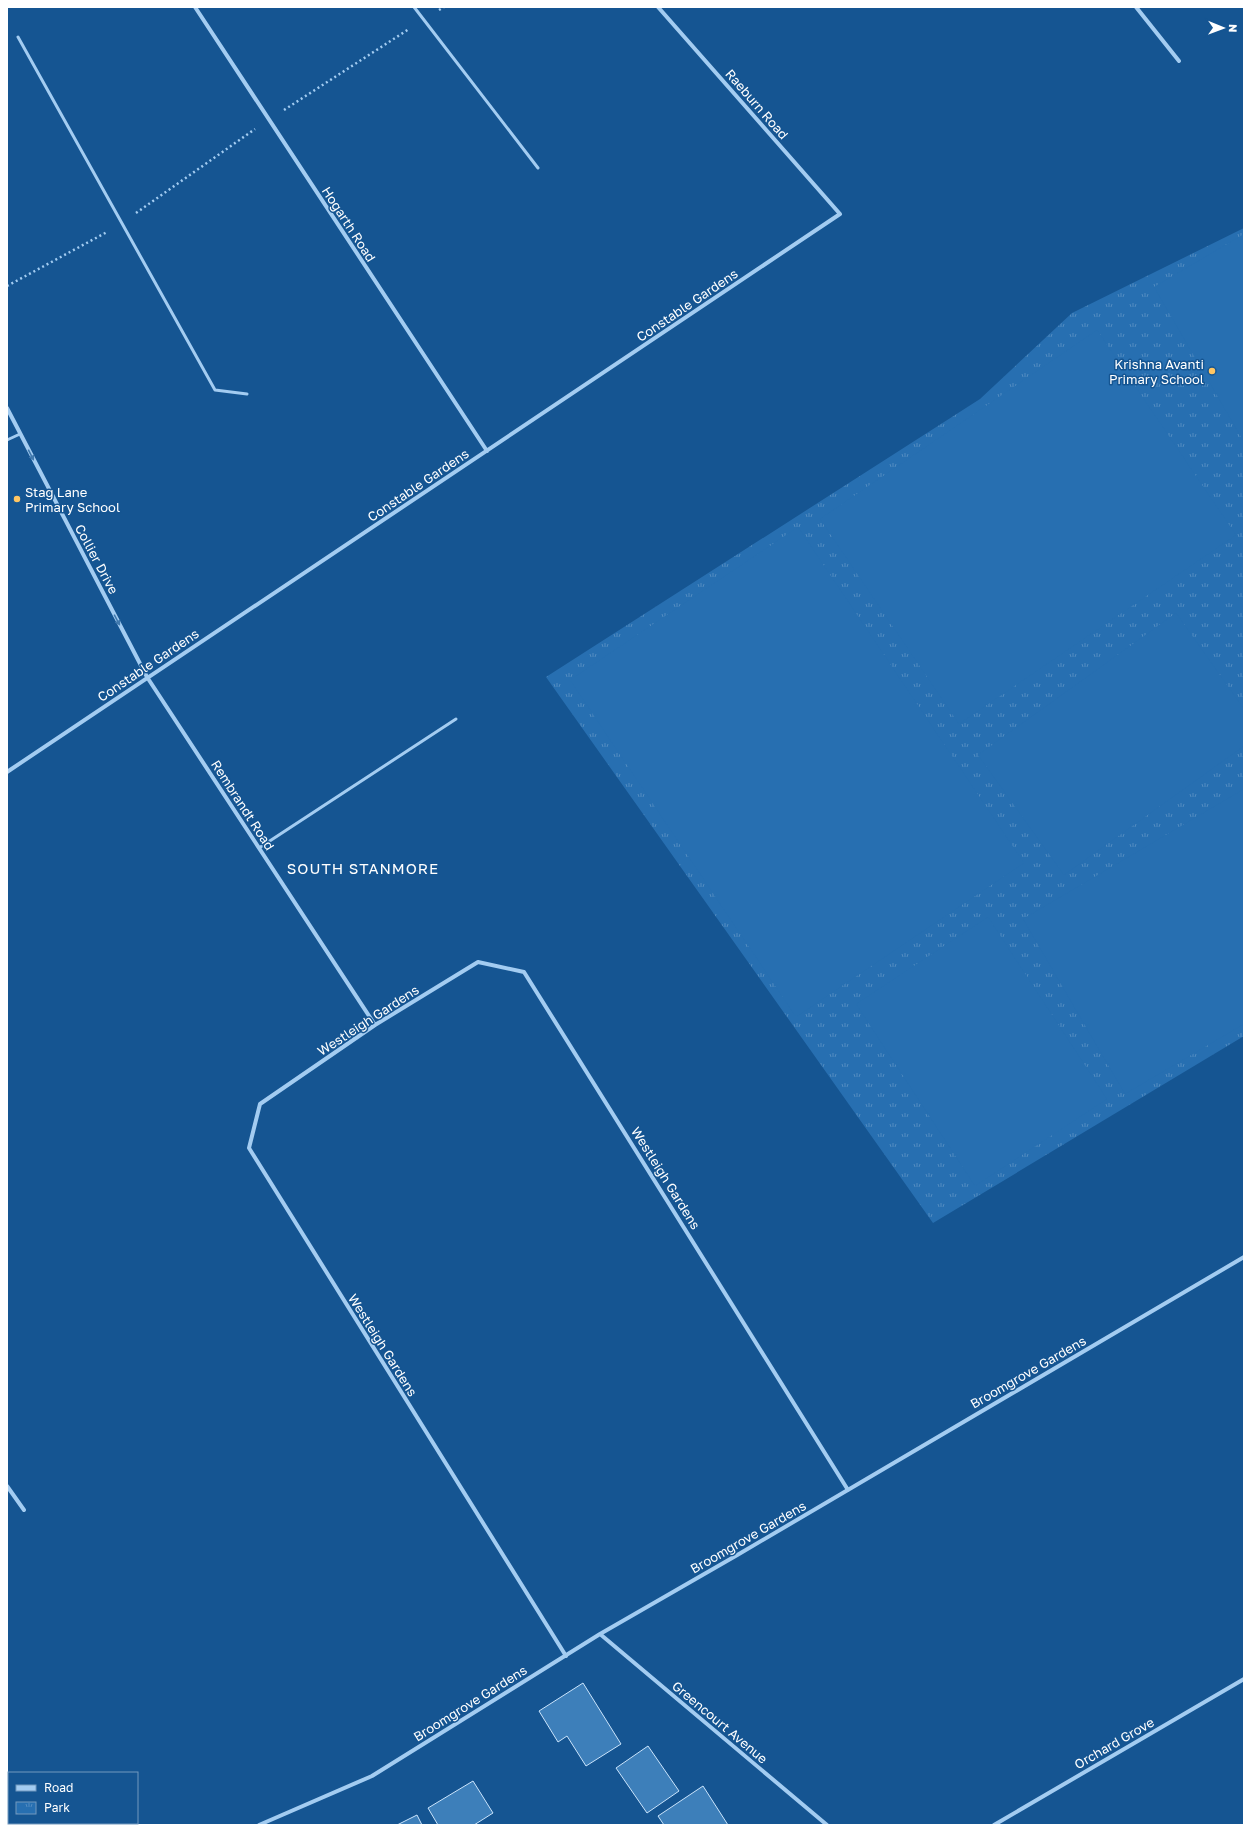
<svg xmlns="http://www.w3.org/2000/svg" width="1251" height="1832" viewBox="0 0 1251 1832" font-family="'Golos Text',sans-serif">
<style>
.park{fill:url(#park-tufts)}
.pitch{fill:#276fb1}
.building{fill:#3d7fba;stroke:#cae4fc}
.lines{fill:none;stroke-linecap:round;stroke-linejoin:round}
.path{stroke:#a3ccf1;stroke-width:2.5;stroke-dasharray:2 3;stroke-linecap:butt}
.service{stroke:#a3ccf1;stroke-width:3}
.minor{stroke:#a3ccf1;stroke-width:4}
.oneway{fill:#4079ae}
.poi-dot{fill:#ffc663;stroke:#155592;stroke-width:1.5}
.labels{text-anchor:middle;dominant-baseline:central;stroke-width:3;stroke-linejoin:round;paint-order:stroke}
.street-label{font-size:13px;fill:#fff;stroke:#155592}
.poi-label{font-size:13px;fill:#fff;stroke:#155592;text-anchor:end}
.quarter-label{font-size:15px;letter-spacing:1px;fill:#fff;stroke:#155592}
</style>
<defs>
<pattern id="park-tufts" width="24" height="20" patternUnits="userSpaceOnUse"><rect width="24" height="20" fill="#276fb1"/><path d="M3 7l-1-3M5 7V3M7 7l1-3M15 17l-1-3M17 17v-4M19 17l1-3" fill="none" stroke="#528cc1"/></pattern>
</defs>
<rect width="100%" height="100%" fill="#155592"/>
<!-- park -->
<path class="park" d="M 1244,228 L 1244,1036 L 933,1223 L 546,677 L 980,399 L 1072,313 Z"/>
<!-- pitch -->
<path class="pitch" d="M 1244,234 L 1244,442 L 1154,287 Z
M 1097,330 L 1236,535 L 959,724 L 820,519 Z
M 798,527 L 1024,863 L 796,1017 L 570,680 Z
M 1176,613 L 1244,709 L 1244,746 L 1064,875 L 978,755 Z
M 1244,789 L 1244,1024 L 1125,1094 L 1023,919 Z
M 988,917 L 1107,1099 L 975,1186 L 856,1004 Z"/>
<!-- building -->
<path class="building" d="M 583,1683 L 621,1744 L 586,1766 L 567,1736 L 558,1742 L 539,1711 Z
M 648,1746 L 679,1791 L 647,1813 L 616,1768 Z
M 473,1781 L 493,1813 L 474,1825 L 438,1825 L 428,1808 Z
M 703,1786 L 728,1825 L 664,1825 L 658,1816 Z
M 417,1815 L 422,1825 L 397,1825 Z"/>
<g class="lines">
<!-- path -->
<path class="path" d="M 439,10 L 444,7
M 284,110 L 409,29
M 136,213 L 255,129
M 7,286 L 107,232"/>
<!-- service -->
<path class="service" d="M 414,7 L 538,168
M 18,37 L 215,390 L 247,394
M 7,440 L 20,434
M 259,848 L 456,719"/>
<!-- minor -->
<path class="minor" d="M 195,7 L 487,451
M 1136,7 L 1179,61
M 7,408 L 147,677 L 375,1025
M 7,772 L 840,214 L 658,7
M 7,1486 L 24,1510
M 600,1634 L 827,1825
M 566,1656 L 249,1148 L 260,1104 L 375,1025 L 478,962 L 524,972 L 848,1490
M 259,1825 L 372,1776 L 600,1634 L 739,1554 L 1244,1257
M 994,1825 L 1244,1679"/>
</g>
<!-- one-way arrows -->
<defs><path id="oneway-solid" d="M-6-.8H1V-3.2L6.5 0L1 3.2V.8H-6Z"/></defs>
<g class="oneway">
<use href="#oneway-solid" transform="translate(31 455) rotate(63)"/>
<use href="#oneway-solid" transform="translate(117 620) rotate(62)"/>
</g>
<!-- markers -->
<g class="poi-dot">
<circle cx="1212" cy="371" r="4"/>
<circle cx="17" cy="499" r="4"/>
</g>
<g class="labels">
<!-- street labels -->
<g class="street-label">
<text transform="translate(757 104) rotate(49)">Raeburn Road</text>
<text transform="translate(349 224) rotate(57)">Hogarth Road</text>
<text transform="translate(687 305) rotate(-34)">Constable Gardens</text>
<text transform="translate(418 485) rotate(-34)">Constable Gardens</text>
<text transform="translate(97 559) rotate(62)">Collier Drive</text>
<text transform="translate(148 665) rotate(-34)">Constable Gardens</text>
<text transform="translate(243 805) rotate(57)">Rembrandt Road</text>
<text transform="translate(368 1020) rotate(-33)">Westleigh Gardens</text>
<text transform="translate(666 1178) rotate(58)">Westleigh Gardens</text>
<text transform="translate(383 1345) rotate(58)">Westleigh Gardens</text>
<text transform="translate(1028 1372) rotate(-30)">Broomgrove Gardens</text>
<text transform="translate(748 1537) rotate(-30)">Broomgrove Gardens</text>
<text transform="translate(470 1703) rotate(-32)">Broomgrove Gardens</text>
<text transform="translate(720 1722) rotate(40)">Greencourt Avenue</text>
<text transform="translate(1114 1743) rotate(-30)">Orchard Grove</text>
</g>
<!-- poi labels -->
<g class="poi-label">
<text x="1204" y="364">Krishna Avanti<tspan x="1204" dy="15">Primary School</tspan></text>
<text x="25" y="492" text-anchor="start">Stag Lane<tspan x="25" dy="15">Primary School</tspan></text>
</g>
<!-- quarter labels -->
<g class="quarter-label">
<text x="363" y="868">SOUTH STANMORE</text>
</g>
</g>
<!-- border -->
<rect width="1251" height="1832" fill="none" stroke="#ffffff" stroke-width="16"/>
<!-- legend -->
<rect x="8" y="1772" width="130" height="52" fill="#155592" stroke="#7399be"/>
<rect x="16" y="1785" width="20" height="6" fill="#a3ccf1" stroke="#7399be"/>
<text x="44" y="1792" font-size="12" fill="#ffffff">Road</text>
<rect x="16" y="1802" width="20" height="12" fill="url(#park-tufts)" stroke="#7399be"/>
<text x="44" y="1812" font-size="12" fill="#ffffff">Park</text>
<!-- north arrow -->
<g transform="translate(1223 28) rotate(91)" stroke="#155592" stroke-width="3" paint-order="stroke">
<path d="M0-3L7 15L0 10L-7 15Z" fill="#ffffff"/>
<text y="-6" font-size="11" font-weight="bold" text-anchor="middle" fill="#ffffff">N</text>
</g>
</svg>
